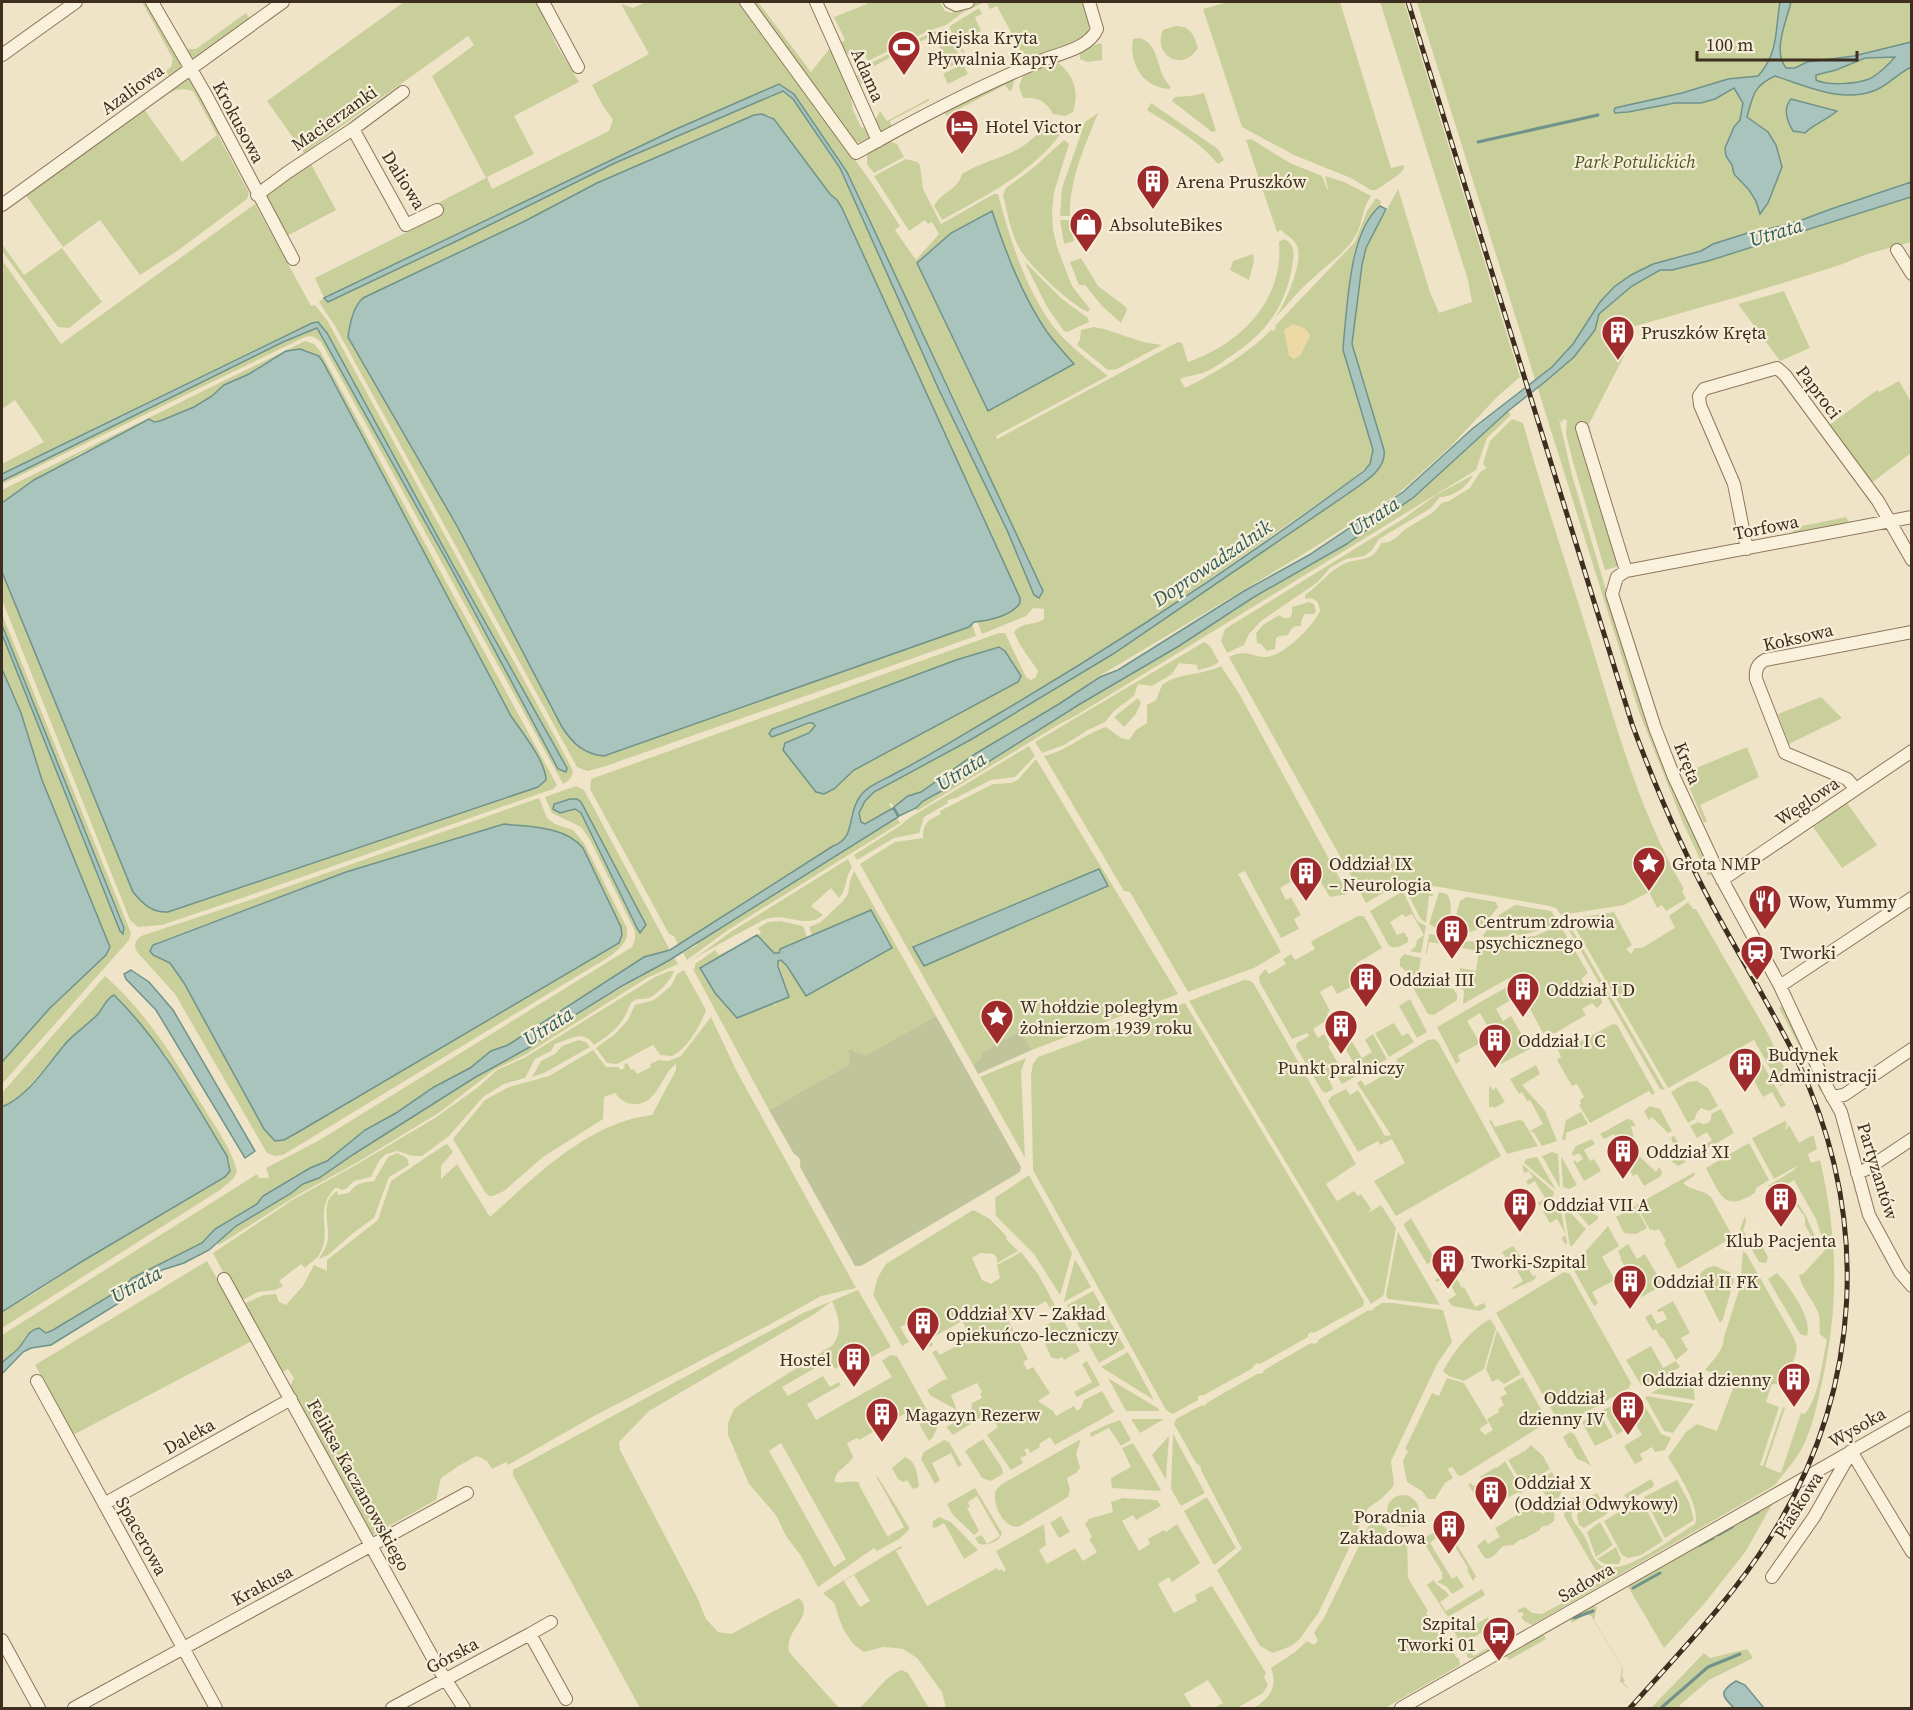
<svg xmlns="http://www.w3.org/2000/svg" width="1913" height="1710" viewBox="0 0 1913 1710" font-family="'Source Serif 4',serif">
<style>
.green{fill:#c9cf9b;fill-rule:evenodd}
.sand{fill:#ecd9a5}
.cemetery{fill:#bfc49a}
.water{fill:#a9c4bc;stroke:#6f938a;stroke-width:1.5;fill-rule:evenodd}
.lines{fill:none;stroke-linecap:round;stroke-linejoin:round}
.stream{stroke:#6f938a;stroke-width:3}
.minor-casing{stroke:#8d765c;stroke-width:14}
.minor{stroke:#faf1dc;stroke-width:12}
.rail-casing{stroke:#3d2e20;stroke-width:5}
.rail{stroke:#f7eed8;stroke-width:3;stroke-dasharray:9;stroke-linecap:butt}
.labels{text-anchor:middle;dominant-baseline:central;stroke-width:4.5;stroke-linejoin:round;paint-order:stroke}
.poi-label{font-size:18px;fill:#3d2e20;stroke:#f7eed8;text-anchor:start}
.street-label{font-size:18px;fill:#3d2e20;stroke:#f7eed8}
.park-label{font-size:18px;font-style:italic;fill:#4d5a26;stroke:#f7eed8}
.water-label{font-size:20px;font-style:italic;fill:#2f5d5a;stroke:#f7eed8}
</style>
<rect width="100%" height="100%" fill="#f0e4c8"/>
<!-- green -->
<path class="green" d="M 142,2 L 147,2 L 181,62 L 180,70 L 170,78 L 166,71 L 171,67 L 173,59 Z
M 404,2 L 537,2 L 556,44 L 579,82 L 514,116 L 534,154 L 487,177 L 492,189 L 609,131 L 613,120 L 602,104 L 592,85 L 649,54 L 621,4 L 633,8 L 646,2 L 739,2 L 869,179 L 900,226 L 895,230 L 916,260 L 939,234 L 932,222 L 928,224 L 925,220 L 909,231 L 874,176 L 906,159 L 917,162 L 920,165 L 923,189 L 941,224 L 994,194 L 998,194 C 1010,239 1025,288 1053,326 C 1068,345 1089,361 1108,376 L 996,436 L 997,439 L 1178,342 L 1182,343 L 1188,362 C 1240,344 1284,301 1279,242 L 1284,239 C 1296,244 1294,257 1292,267 C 1285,308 1265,334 1231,356 C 1222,362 1213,369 1203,373 C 1195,375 1187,376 1180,379 L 1185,388 C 1216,372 1247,355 1271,330 L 1273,331 L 1276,328 L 1275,326 L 1355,242 L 1367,211 L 1376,198 L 1381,201 L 1380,206 L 1365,229 L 1354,253 L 1343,350 L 1373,450 L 1370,464 L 1349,482 L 1127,636 L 1054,682 L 914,764 L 870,787 L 852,812 L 849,834 L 844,840 L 678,945 L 674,936 L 669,934 L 590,789 L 591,779 L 999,633 L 1005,633 L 1026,677 L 1031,680 L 1036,677 L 1038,671 L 1020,645 L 1014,632 C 1021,622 1034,626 1044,619 L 1044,609 L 1033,608 L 1026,616 L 982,634 L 977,621 L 1020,598 L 842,208 L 837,200 L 830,194 L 774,119 L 769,115 L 754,115 L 597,183 L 525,221 L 359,301 L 350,325 L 348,337 L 457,526 L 562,727 C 572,743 585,754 604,756 L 968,627 L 972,623 L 976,636 L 603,767 L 587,771 L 577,767 L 335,326 L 319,302 L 324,298 L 315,278 L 441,215 L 436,204 L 486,178 L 432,76 L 474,45 L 468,36 L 304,153 L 267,101 ZM 779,84 L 798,99 L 847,172 L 967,426 L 990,478 L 1007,530 L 939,390 L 840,168 L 793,99 L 783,91 L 615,163 L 461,239 L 330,301 L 328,296 ZM 992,211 C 1006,253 1022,294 1047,331 C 1054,343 1065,353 1073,364 L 951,233 ZM 999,647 L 1005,651 L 1021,676 L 1018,682 L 854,770 L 834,789 L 798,769 L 783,750 L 790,740 L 809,733 L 815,725 L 813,723 L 784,733 L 772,729 L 956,660 Z
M 752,2 L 758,2 L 811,72 L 831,47 L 850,93 L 853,110 L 861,127 L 867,129 L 870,138 L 859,143 L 853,139 Z
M 866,2 L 940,2 L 945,11 L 952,13 L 954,9 L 958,10 L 974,2 L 985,2 L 962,13 L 946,25 L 928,31 L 868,61 L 864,53 L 856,56 L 845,53 L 840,43 L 845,40 L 834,17 L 867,4 Z
M 992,2 L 1084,2 C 1088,16 1095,29 1081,40 L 1025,63 L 1020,63 L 1016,59 L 1023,55 L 997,6 L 990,9 L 987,4 Z
M 1228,2 L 1340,2 L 1391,168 L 1404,165 L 1403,170 L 1397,176 L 1376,190 L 1371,190 L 1351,178 L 1294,155 L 1242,127 L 1203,9 Z
M 1380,2 L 1404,2 L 1520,377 L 1498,396 L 1451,446 L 1399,493 L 1302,555 L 1096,678 L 1069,698 L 975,754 L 921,792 L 908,796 L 894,807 L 891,803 L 889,804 L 892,809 L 863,824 L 859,813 L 865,801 L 874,792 L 972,739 L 1113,654 L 1346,495 L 1384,450 L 1352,344 L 1362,265 L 1366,248 L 1398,189 L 1430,292 L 1439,313 L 1472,302 L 1468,280 Z
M 1417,2 L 1911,2 L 1911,242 L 1867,254 L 1840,265 L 1744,295 L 1611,333 L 1610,344 L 1618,342 L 1624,356 L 1589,424 L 1592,436 L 1588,424 L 1585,424 L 1619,562 L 1616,567 L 1605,570 L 1573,462 L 1566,434 L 1567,420 L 1563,419 L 1562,423 L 1559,419 L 1572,475 L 1611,607 L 1713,873 L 1708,876 L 1683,823 L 1639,712 Z
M 979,8 L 982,14 L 975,17 L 981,31 L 960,43 L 965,54 L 962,52 L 950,29 L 950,26 Z
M 246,13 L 250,19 L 196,58 L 187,56 L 188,49 L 196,49 Z
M 1175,26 C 1191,26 1194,35 1198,48 C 1182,74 1152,54 1163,30 Z
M 944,29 L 947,31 L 962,60 L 961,61 L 950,67 L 933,35 L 863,72 L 867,81 L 861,84 L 857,76 L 861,68 L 930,33 Z
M 1139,38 C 1161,43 1155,73 1171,87 L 1169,89 C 1142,87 1129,63 1133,39 Z
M 1100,43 L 1102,44 L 1102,60 L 1087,62 L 1080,59 L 1080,51 Z
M 1056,61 C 1073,74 1080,90 1073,112 L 1065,116 L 1053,114 C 1046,101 1037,97 1023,98 L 1019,86 L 1024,73 Z
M 963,64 L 968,74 L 948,84 L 943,74 Z
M 188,77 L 192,79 L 221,133 L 218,135 L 249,193 L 247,199 L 180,249 L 140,275 L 100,220 L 63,247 L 25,194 L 143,108 L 182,162 L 217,135 L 193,91 C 179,87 173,90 161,99 L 160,96 Z
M 1013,78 L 1014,80 L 1012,90 L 1009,91 L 1005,85 L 946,116 L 944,112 Z
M 1204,93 L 1216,131 L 1212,132 L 1172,101 L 1175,97 L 1190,96 Z
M 928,99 L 930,100 L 890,121 L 892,127 L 884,132 L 880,131 L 875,121 L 880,111 L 887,121 Z
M 1151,103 L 1218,149 L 1224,160 L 1218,164 C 1199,141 1172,126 1147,110 Z
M 1098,113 C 1085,146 1069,180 1070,216 L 1060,216 L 1062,188 L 1085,122 Z
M 1051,122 L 1066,126 C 1038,170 987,195 942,220 L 934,206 C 942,191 958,190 962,174 C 981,162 1000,159 1018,149 C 1031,142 1040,131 1051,122 Z
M 1251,139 L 1290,163 L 1322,176 L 1327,189 L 1328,189 L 1325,176 L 1344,182 L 1371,196 C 1361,210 1363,226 1353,240 C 1343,255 1325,266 1312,279 C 1299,290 1288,304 1276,317 C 1285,303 1304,262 1297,246 C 1294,238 1286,236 1281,230 L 1277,232 L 1246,140 Z
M 1064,140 L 1069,144 L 1054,192 L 1052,211 L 1053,229 L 1057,247 L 1072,286 L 1090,309 L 1088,312 C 1070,304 1025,263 1017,244 C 1010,229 1007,211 1003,195 L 1006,188 L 1032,169 Z
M 889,141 L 897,144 L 904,157 L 874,173 L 867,164 L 867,154 Z
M 311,164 L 336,210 L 287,236 L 263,193 Z
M 255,204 L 311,306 L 315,305 L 327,320 L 559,744 L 573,771 C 572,778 569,781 563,784 L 351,397 L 321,342 C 314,336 311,335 303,338 L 2,484 L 2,481 L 283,342 L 317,328 L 452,570 L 558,769 L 567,768 L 453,565 L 327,333 L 318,322 L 312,323 L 2,474 L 2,464 L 44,442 L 15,400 L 2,409 L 2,272 L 4,270 L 2,266 L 2,260 L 61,344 Z
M 1060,220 L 1070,220 L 1074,241 L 1064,244 Z
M 2,244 L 24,275 L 62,248 L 102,302 L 69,328 L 58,327 L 2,251 Z
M 1253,254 L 1254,261 L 1249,280 L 1230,270 L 1233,261 Z
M 1081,258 L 1098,286 L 1126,307 L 1127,310 L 1121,323 L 1102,306 L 1085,285 L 1079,285 L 1070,262 Z
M 1024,261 L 1062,299 L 1088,318 L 1089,322 L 1067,332 L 1064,331 L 1047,307 Z
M 1784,291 L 1810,348 L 1780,361 L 1738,304 Z
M 1094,327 L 1104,329 L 1143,342 L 1162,345 L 1117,369 L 1108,370 L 1077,345 L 1080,339 L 1081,330 Z
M 305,341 L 314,344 L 320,351 L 557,785 L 553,789 L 242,898 L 162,925 L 138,927 L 130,920 L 2,600 L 2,572 L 133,892 C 143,904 152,913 168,912 L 543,784 L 546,774 L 530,745 L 511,716 L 323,362 L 286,351 L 249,374 L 224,385 L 212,396 L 194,407 L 81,453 L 2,503 L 2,490 Z
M 1899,381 L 1911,402 L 1911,453 L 1870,484 L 1828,426 L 1877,390 L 1879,392 Z
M 1508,411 L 1511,415 L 1487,438 L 1476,470 L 1077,715 L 1058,725 L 917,811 L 916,808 L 923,801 L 947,788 L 1080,704 L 1233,612 L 1254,597 L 1345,545 L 1414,497 Z
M 1512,419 L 1523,423 C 1543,495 1567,566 1589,637 C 1615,722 1639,812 1684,889 L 1682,891 L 1686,899 L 1666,911 L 1662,905 L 1657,908 L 1649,892 L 1624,905 L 1561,915 L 1556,908 L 1545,905 L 1404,881 L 1366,903 L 1229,657 C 1247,648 1250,657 1266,657 C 1284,656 1313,626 1320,611 C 1319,602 1315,596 1305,599 L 1305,595 C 1320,585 1329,570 1346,563 C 1361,557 1373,563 1381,543 L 1389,542 L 1397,537 L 1404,530 L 1432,513 L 1442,503 L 1449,501 L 1470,488 L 1480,472 L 1487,468 L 1483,464 L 1490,441 Z
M 1473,475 C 1467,487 1453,497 1440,497 L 1431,508 L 1379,539 L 1372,550 L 1364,556 L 1346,559 L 1330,568 L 1318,582 L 1261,621 L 1249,634 L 1244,645 L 1227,653 L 1221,641 L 1225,629 L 1403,519 L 1436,495 Z
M 1846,517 L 1851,525 L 1794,536 L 1792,528 Z
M 1309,602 L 1314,604 L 1316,611 L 1314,614 L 1305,614 L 1302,619 L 1301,626 C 1292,626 1292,628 1288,635 L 1280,636 L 1276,638 L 1275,649 L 1267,651 L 1261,644 L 1257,643 L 1256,633 L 1263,625 L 1279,615 L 1284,618 L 1289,618 L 1292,614 L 1292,607 Z
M 2,614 L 131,933 L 129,940 L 122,948 L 2,1084 L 2,1062 L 50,1008 L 106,955 L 107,943 L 42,780 L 21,713 L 2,669 L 2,634 L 121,934 L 125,931 L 2,625 Z
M 1204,642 L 1210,646 L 1219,662 L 1210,667 L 1198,670 L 1197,665 L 1179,663 L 1172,674 L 1152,686 L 1138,684 L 1134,696 L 1115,710 L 1105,722 L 1088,730 L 1064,745 L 1042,753 L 1035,742 Z
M 1221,666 L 1240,695 L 1348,894 L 1330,897 L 1314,871 L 1309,871 L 1280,888 L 1286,900 L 1291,897 L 1301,915 L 1294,919 L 1299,929 L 1281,938 L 1245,871 L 1238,874 L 1281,952 L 1254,968 L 1188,992 L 1130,892 L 1124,891 L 1044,756 C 1067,751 1084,734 1106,727 L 1121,738 L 1129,740 L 1136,730 L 1147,723 L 1147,705 L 1156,700 L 1162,685 C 1179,672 1201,676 1221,666 Z
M 1821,697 L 1842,718 L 1789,744 L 1778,714 Z
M 1138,698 L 1141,703 L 1136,714 L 1124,727 L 1114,717 Z
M 1029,746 L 1035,756 L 1015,777 L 991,780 L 954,799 L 953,798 L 947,801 L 948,803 L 924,817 L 919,833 L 894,838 L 857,860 L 854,855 L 901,825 L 909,818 Z
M 1747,747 L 1759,777 L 1700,805 L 1707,821 L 1704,823 L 1683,772 L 1687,772 Z
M 1036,759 L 1178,994 L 1032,1050 L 1019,1031 L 983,1052 L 980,1059 L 973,1065 L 860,864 L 895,842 L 923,838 C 923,822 929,820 941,814 L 940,811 L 993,784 L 1011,783 L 1018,780 Z
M 576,786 L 584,790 L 670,950 L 644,958 L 508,1045 L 491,1051 L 470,1068 L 434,1087 L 396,1113 L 365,1130 L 327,1161 L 310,1168 L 263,1196 L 257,1204 L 215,1229 L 202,1243 L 132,1278 L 123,1288 L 53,1330 L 46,1333 L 34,1329 L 24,1338 L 19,1348 L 2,1363 L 2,1335 L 257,1174 L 259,1178 L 268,1178 L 269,1176 L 266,1168 L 318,1141 L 632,947 L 635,939 L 635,931 L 590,840 L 581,827 L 552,813 L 545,797 ZM 559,802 L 581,802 L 581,813 L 575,809 L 560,813 L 554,804 Z
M 539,798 L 547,818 L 555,824 L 573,830 L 584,843 L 627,928 C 629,941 621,947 612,955 L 283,1155 L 275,1156 L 267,1153 L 175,994 L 137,952 C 133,944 136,938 144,935 L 250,900 ZM 504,824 C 530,827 565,826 583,848 L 621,927 L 622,935 L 619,943 L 300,1131 L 284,1140 L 275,1141 L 184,983 L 158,942 L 346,872 Z
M 1847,803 L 1877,845 L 1842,868 L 1813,827 Z
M 897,818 L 900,823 L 728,930 L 687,960 L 683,953 L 697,945 L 696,942 L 700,939 Z
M 848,859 L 852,867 C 845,877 847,890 839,898 L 831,888 L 811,906 L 823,915 C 807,929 788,914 770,918 C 762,919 755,925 749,928 C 728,939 708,950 688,963 L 732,931 Z
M 854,871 L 936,1016 L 866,1055 L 854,1052 L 852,1048 L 849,1049 L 850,1054 L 848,1065 L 769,1110 L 693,969 L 695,968 L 695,964 L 715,950 L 719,955 L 741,944 L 700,968 L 715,993 L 737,1018 L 773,1003 L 777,1007 L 775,1003 L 789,997 L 778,961 L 782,960 L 806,996 L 892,949 L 871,910 L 812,935 L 809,927 L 821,922 L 842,902 L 848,894 L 850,881 Z
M 1406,890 L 1433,894 L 1433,896 L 1429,896 L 1426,923 L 1420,918 Z
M 1403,891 L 1417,921 L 1426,926 L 1421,953 L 1410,951 L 1416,946 L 1417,940 L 1424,935 L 1412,914 L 1405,917 L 1403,914 L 1390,922 L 1397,935 L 1404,932 L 1408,938 L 1408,942 C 1401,946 1397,949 1389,946 L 1370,911 Z
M 1439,892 L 1447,894 C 1456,908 1445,921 1454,935 L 1444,933 L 1429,924 Z
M 1467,897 L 1496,902 L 1498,907 L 1482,928 L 1467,933 C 1452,927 1456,914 1460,901 Z
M 1688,902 L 1693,909 L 1696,909 L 1767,1032 L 1791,1081 L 1780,1086 L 1754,1040 L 1668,1088 L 1570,919 L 1614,912 L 1632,945 L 1626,949 L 1631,954 L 1635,948 L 1642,948 L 1675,928 L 1669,916 Z
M 1515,905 L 1551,911 L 1559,922 C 1538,934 1508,938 1484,937 L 1483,935 L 1499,915 Z
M 1358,916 L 1364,916 L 1382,948 L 1357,963 L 1355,972 L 1360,982 L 1337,994 L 1332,985 L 1320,992 L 1330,1011 L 1327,1013 L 1330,1018 L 1313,1029 L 1318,1038 L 1324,1034 L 1330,1045 L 1328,1046 L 1339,1065 L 1330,1071 L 1329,1079 L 1333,1089 L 1326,1093 L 1322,1091 L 1296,1047 L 1297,1043 L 1309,1036 L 1307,1033 L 1292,1039 L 1260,983 L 1259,977 L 1265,969 L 1269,974 L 1286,964 L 1283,959 L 1291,954 L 1295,960 L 1315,949 L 1311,942 L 1317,938 Z
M 1566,919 L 1665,1090 L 1660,1089 L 1563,920 Z
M 780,921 L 803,926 L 807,937 L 781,949 L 779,953 L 774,954 L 758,935 L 761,933 L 758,928 L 768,922 Z
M 1560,925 L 1588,973 L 1581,979 L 1593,1000 L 1601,996 L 1602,1003 L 1597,1008 L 1592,1003 L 1582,1009 L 1586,1015 L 1555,1033 L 1550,1033 L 1548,1030 L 1543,1033 L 1529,1007 L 1533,1004 L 1526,991 L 1520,994 L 1515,987 L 1518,992 L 1512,995 L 1514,998 L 1496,1009 L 1503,1021 L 1511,1016 L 1530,1049 L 1501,1064 L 1493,1050 L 1497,1047 L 1491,1037 L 1493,1036 L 1480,1013 L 1467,1021 L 1480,1043 L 1458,1055 L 1460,1061 L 1456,1064 L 1437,1027 L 1512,984 L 1509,978 L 1463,1004 L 1464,991 L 1455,983 L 1458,971 L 1460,971 L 1460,968 L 1476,971 L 1479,951 L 1462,948 L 1463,942 L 1535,936 Z
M 1429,934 L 1457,939 L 1459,941 L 1458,947 L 1429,942 L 1427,954 L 1426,953 Z
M 1404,954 L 1421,958 L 1418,976 L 1409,974 L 1400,966 L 1400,959 Z
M 674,957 L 678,964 L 647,978 L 525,1055 L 494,1070 L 440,1112 L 358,1162 L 296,1196 L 219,1245 L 217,1242 L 236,1226 L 290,1194 L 303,1184 L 319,1178 L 354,1154 L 474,1078 L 530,1047 L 552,1029 Z
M 684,970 L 706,1010 C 700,1026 688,1048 672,1056 L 660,1055 L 653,1045 L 617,1064 L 607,1063 L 596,1048 L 615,1034 L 628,1020 L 635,1005 L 654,1000 L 671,986 L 677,974 Z
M 669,971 L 674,971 C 672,979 657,995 649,998 C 642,1000 636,997 631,1003 C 628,1007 628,1012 625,1016 C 618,1029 605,1038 594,1045 C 583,1029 571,1039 555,1044 L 551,1051 L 535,1059 L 525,1078 L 504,1084 L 483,1097 L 449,1136 L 422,1156 L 413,1156 L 397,1151 L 386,1154 L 379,1161 L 371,1177 L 354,1181 L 346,1189 L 341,1190 L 339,1188 L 335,1188 C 312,1212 334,1231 319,1255 C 316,1260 309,1263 305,1268 L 301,1264 L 279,1281 L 283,1286 L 275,1290 L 258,1292 L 239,1302 L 213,1253 L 294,1199 L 354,1166 L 435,1118 L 477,1088 L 497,1070 L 524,1058 L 655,977 Z
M 105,976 C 149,1015 175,1060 205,1110 C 217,1129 231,1149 237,1171 L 234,1178 L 220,1190 L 2,1328 L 2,1312 L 35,1293 L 230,1162 L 165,1054 L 118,999 L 104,1005 L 97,1015 L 72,1037 L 16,1101 L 2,1107 L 2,1093 Z
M 1244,980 L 1251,981 L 1254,984 L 1356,1164 L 1326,1184 L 1337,1201 L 1354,1191 L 1358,1196 L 1361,1194 L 1371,1209 L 1368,1213 L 1381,1205 L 1396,1228 L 1384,1293 L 1383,1296 L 1371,1304 L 1189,1001 Z
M 1413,981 L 1453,989 L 1457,994 L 1457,1000 L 1434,1015 L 1428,1014 L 1411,984 Z
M 1410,999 L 1427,1032 L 1417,1038 L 1399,1006 Z
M 1185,1003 L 1364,1301 L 1363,1306 L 1314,1333 L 1312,1332 L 1308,1334 L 1308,1337 L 1260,1364 L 1257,1363 L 1253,1366 L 1253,1368 L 1204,1395 L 1198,1396 L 1198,1400 L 1173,1414 L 1166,1410 L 1033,1170 L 1031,1075 L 1033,1064 L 1038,1057 Z
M 1784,1005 L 1823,1090 L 1820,1091 L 1806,1059 L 1779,1008 Z
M 711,1017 L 736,1070 L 856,1288 L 821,1296 L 767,1326 L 594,1416 L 508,1465 L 506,1462 L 492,1469 L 487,1461 L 477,1456 L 460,1465 L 441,1478 L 436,1500 L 371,1536 L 290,1386 L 294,1378 L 288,1369 L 283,1372 L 279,1368 L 241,1305 L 264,1295 L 276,1294 L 279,1302 L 286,1305 L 303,1286 L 314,1265 L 327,1271 L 327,1260 L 378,1220 L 391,1181 L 446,1144 L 448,1145 L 453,1152 L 441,1166 L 441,1179 L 457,1164 L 490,1217 C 537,1175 587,1123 652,1115 L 676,1070 L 676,1064 C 661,1074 658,1105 634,1104 C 625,1104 620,1099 615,1093 L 604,1097 L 603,1119 L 543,1157 L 504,1191 L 493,1196 L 489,1196 L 485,1192 L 453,1139 L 485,1100 L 509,1087 L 549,1076 L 593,1050 L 606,1067 L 619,1067 L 620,1070 L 625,1068 L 624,1065 L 627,1063 L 631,1070 L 634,1069 L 637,1074 L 651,1067 L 650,1064 L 659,1060 L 668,1061 L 681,1056 Z
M 1394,1023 L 1402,1036 L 1408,1033 L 1414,1042 L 1389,1057 L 1375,1033 Z
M 1613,1024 L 1617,1025 L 1655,1093 L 1652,1095 L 1649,1091 L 1590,1123 L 1579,1105 L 1581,1104 L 1580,1100 L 1584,1097 L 1577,1084 L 1572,1086 L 1557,1060 L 1561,1057 L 1557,1048 L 1570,1047 Z
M 1373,1034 L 1387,1059 L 1342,1084 L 1338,1078 L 1342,1071 L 1346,1077 L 1358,1070 L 1340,1040 L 1348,1035 L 1362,1058 L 1372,1052 L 1365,1040 Z
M 1434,1039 L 1438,1042 L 1501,1156 L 1396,1216 L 1374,1181 L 1405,1163 L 1392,1139 L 1380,1145 L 1378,1141 L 1358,1152 L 1328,1101 L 1332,1096 L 1346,1089 L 1350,1095 L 1358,1090 L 1385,1136 L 1391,1135 L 1357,1083 L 1361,1080 L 1365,1086 L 1396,1068 L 1397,1059 L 1428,1040 Z
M 579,1040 L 586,1042 L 590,1047 L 544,1073 L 532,1077 L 541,1061 L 555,1054 L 562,1046 Z
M 1746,1049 L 1752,1050 L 1756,1053 L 1786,1105 L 1781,1108 L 1772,1092 L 1763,1097 L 1751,1075 L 1759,1070 L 1751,1056 L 1737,1063 L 1734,1056 Z
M 1026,1058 L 1021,1071 L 1025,1158 L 980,1077 Z
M 1536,1065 L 1540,1074 L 1522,1085 L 1545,1111 L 1557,1141 L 1542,1146 L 1534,1133 L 1530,1131 L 1543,1124 L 1530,1100 L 1527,1101 L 1522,1092 L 1519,1094 L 1510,1079 Z
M 1697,1081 L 1708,1088 L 1718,1106 L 1709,1111 L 1701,1108 L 1696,1114 L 1695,1119 L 1688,1123 L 1671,1092 L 1688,1082 Z
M 1490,1086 L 1493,1090 L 1496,1087 L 1505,1102 L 1494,1108 L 1492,1106 L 1489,1108 L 1489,1088 Z
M 1650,1106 L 1660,1109 L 1672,1131 L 1668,1133 L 1652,1117 L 1649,1120 L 1644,1111 Z
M 1721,1109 L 1734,1133 L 1708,1148 L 1706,1144 L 1712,1140 L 1707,1132 L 1697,1138 L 1690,1126 L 1698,1122 L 1703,1124 C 1709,1124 1712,1120 1711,1114 Z
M 1581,1112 L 1588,1124 L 1566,1133 L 1566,1139 L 1562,1140 L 1566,1120 Z
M 1627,1119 L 1632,1120 L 1636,1126 L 1631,1126 L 1637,1151 L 1623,1159 L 1616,1147 L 1620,1144 L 1614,1134 L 1604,1139 L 1600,1134 Z
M 1491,1120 L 1495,1127 L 1519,1120 L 1523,1121 L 1538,1146 L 1507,1154 L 1489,1121 Z
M 1785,1121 L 1787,1123 L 1785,1131 L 1789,1125 L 1799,1143 L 1813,1135 L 1814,1137 L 1817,1149 L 1808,1154 L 1811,1163 L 1820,1160 C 1839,1242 1839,1310 1820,1391 C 1816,1410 1811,1431 1802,1448 C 1795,1461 1784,1473 1775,1485 L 1532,1625 L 1524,1621 L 1521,1617 L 1524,1615 L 1522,1612 L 1519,1613 L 1517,1610 L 1525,1607 L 1532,1613 L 1542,1614 L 1602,1581 L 1564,1516 L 1566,1504 L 1573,1497 L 1577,1497 L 1581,1501 L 1597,1493 L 1600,1498 L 1599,1502 L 1585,1506 L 1582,1504 L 1573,1511 L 1571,1515 C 1574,1525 1582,1530 1586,1539 C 1590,1547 1591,1557 1599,1564 C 1620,1581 1675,1535 1695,1524 C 1701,1507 1677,1472 1668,1457 L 1686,1432 L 1697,1424 L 1717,1431 L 1735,1383 L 1705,1370 C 1713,1360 1724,1350 1724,1337 L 1740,1287 L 1743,1251 L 1746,1253 L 1794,1338 L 1797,1346 L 1796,1353 L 1785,1385 L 1772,1384 L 1766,1402 L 1779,1407 L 1760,1465 L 1763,1466 L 1783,1407 L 1785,1408 L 1765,1467 L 1781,1473 L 1801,1413 L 1805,1414 C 1820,1394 1821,1365 1827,1340 L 1820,1334 C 1819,1326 1821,1317 1817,1310 C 1811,1297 1802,1289 1799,1275 L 1803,1274 L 1826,1249 L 1827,1244 L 1824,1244 L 1816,1219 L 1794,1180 L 1786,1185 L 1806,1216 L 1817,1241 L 1815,1243 L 1805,1225 L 1805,1217 L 1787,1193 L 1777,1198 L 1774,1197 L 1768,1186 L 1794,1170 L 1797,1166 L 1774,1179 L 1752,1138 Z
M 1674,1135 L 1687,1159 L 1684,1163 L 1678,1166 L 1671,1161 L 1676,1160 L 1676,1152 L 1671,1138 Z
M 1592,1139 L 1595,1144 L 1584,1150 L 1590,1161 L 1594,1159 L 1601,1171 L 1584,1181 L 1573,1161 L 1575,1160 L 1577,1163 L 1583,1159 L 1579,1153 L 1573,1156 L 1572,1153 L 1576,1146 Z
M 1749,1143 L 1769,1180 L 1756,1188 L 1755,1193 C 1723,1213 1721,1195 1706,1168 Z
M 1552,1152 L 1558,1154 L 1560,1188 L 1542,1156 Z
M 397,1153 L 407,1158 L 409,1165 L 389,1177 L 374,1218 L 352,1234 L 328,1255 L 319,1259 C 323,1252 328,1245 328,1237 C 329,1220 320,1202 337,1191 L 338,1195 L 349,1193 C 356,1183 363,1182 374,1181 L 388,1157 Z
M 1561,1156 L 1577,1185 L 1569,1189 L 1563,1187 Z
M 1639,1156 L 1656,1172 L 1659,1167 L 1662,1172 L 1661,1176 L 1644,1186 L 1637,1174 L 1633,1176 L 1626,1164 Z
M 1536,1157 L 1537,1157 L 1556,1190 L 1524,1163 L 1526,1159 Z
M 1522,1164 L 1554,1192 L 1552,1200 L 1541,1204 L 1540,1206 L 1538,1203 L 1545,1198 L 1535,1181 L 1528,1185 L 1526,1181 L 1533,1177 L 1529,1171 L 1524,1173 Z
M 1695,1172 L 1694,1176 L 1683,1183 C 1691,1191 1703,1189 1711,1197 L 1733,1237 L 1678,1269 L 1664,1243 L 1666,1241 L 1659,1229 L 1654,1231 L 1652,1229 L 1650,1230 L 1636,1205 Z
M 1029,1175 L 1072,1253 L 1060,1295 L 1034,1254 L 996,1216 L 995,1198 Z
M 1556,1203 L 1560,1205 L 1567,1243 L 1566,1245 L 1561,1238 L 1566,1235 L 1557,1219 L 1550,1223 L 1543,1211 L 1554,1206 Z
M 1569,1203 L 1598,1216 L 1598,1219 L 1589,1226 Z
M 1563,1205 L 1586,1229 L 1572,1246 L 1570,1246 Z
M 1635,1206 L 1647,1228 L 1636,1234 L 1624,1233 L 1616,1217 Z
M 973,1210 L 990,1219 L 1007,1237 L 1006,1239 L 1018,1251 L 997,1263 L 997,1258 L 994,1254 L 980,1253 L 972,1258 L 982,1280 L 991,1284 L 1000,1278 L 997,1265 L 1021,1252 L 1038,1274 L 1080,1351 L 1064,1360 L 1062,1357 L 1058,1359 L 1051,1357 L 1043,1339 L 1050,1335 L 1045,1326 L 1056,1319 L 1046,1301 L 1021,1315 L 1018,1310 L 1006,1316 L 1028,1359 L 1023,1362 L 1027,1370 L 1033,1367 L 1050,1393 L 1038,1401 L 1053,1411 L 1056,1416 L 1074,1406 L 1077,1411 L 1081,1408 L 1084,1400 L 1102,1391 L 1114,1412 L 1055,1445 L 1050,1437 L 1039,1444 L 1040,1447 L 1030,1453 L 1028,1448 L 1024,1450 L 1027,1455 L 1020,1458 L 1023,1463 L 1011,1470 L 987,1435 L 998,1427 L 988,1413 L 953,1435 L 946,1427 L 971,1413 L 972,1403 L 982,1398 L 980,1394 L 982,1392 L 977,1383 L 951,1395 L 957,1410 L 931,1396 L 927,1390 L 945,1379 L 948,1380 L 932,1352 L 936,1350 L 940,1355 L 971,1338 L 962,1321 L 930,1339 L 933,1345 L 930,1347 L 915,1319 L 900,1327 L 909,1342 L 902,1346 L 873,1295 L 878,1277 L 886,1264 Z
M 1745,1216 L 1746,1222 L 1743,1230 L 1747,1237 L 1755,1234 L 1768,1257 L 1766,1263 L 1759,1262 L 1740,1229 Z
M 1411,1218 L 1435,1259 L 1438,1258 L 1446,1273 L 1460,1266 L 1456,1259 L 1458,1259 L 1465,1270 L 1455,1276 L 1462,1288 L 1464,1287 L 1475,1307 L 1484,1303 L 1482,1297 L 1486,1307 L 1480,1311 L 1452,1306 L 1448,1300 L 1456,1295 L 1449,1282 L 1439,1285 L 1452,1277 L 1450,1274 L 1437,1282 L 1435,1280 L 1440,1277 L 1431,1262 L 1427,1264 L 1404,1226 L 1404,1224 Z
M 1608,1226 L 1619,1246 L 1602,1257 L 1615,1280 L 1592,1292 L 1598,1303 L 1594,1306 L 1572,1267 Z
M 1398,1232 L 1440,1305 L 1388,1299 L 1386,1295 Z
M 1628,1244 L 1637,1259 L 1645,1254 L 1663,1285 L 1636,1300 L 1628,1287 L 1631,1284 L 1626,1274 L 1628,1273 L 1620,1258 L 1621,1257 L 1618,1251 Z
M 1513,1246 L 1533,1276 L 1537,1275 L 1534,1280 L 1514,1289 L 1512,1288 L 1523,1281 L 1511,1260 L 1508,1261 L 1502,1252 Z
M 1075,1259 L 1091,1287 L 1064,1302 L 1064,1301 Z
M 207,1261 L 252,1341 L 73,1435 L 35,1365 Z
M 1715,1266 L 1731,1273 L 1734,1280 L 1723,1319 L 1720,1323 L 1699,1281 C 1699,1271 1706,1267 1715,1266 Z
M 1564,1272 L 1570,1274 L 1631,1383 L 1629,1388 L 1561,1426 L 1496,1313 Z
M 1777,1273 C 1789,1286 1813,1318 1807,1336 L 1800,1334 L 1768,1279 Z
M 858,1290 L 891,1347 C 879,1352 864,1362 851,1370 L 841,1366 L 835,1369 L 829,1360 L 782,1387 L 788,1396 L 823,1376 L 830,1387 L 839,1382 L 841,1385 L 807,1404 L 816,1420 L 892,1377 L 882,1361 L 890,1355 L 897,1356 L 937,1428 L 933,1437 L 929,1441 L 911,1410 L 859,1440 L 857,1438 L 847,1443 L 853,1457 C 848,1467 834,1470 835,1482 C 843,1484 852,1479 860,1483 L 859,1485 L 890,1541 L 888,1536 L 904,1527 L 876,1476 L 878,1477 L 909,1527 L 909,1530 L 899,1539 L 877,1551 L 874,1548 L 818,1587 L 801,1556 L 786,1536 L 776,1515 L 749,1484 L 728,1435 L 728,1423 L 734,1409 L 746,1400 L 833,1345 C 843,1330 839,1317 832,1301 L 816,1313 L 649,1411 L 619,1442 L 620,1450 L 697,1597 L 706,1619 L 718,1632 L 731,1634 L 799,1598 C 814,1613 792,1626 789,1642 C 788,1646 789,1649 789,1652 L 839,1708 L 640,1708 L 513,1475 L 513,1470 L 803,1313 ZM 781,1443 L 846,1559 L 834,1567 L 769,1451 Z
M 1093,1291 L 1125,1348 L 1099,1363 L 1067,1305 Z
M 1673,1301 L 1690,1333 L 1681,1338 L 1688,1350 L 1676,1360 L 1663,1338 L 1661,1338 L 1656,1329 L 1653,1331 L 1645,1317 L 1651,1314 L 1657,1324 L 1667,1319 L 1663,1311 L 1658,1312 L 1657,1310 Z
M 1382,1303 L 1393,1303 L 1443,1310 L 1452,1342 L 1437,1364 L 1391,1461 L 1394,1484 L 1392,1488 L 1381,1499 L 1368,1508 L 1319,1612 L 1299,1640 L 1291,1646 L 1273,1653 L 1260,1646 L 1217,1570 L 1242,1549 L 1201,1470 L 1201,1467 L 1196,1463 L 1174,1424 L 1176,1419 L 1202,1405 L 1204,1406 L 1208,1402 L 1257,1374 L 1263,1373 L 1264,1370 L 1311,1343 L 1314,1344 L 1318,1342 L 1318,1340 L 1367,1311 L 1373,1310 L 1374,1308 Z
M 1490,1319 L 1496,1328 L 1484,1369 L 1464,1381 L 1449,1376 L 1443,1371 C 1454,1351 1469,1331 1490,1319 Z
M 1497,1330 L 1521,1374 L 1504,1384 L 1498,1379 L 1492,1382 L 1486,1369 Z
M 1651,1346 L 1663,1368 L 1676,1361 L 1680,1367 L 1646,1386 L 1641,1385 L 1626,1360 Z
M 1128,1352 L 1154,1400 L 1101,1367 Z
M 1087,1361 L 1100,1385 L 1077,1397 L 1074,1392 L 1092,1382 L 1082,1364 Z
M 1523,1377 L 1547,1420 L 1546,1423 L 1461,1476 L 1458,1475 L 1452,1467 L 1448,1469 L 1453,1478 L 1445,1483 L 1435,1499 L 1428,1499 L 1422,1491 L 1407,1482 L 1403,1461 L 1408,1451 L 1405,1449 L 1432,1393 L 1439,1396 L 1447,1378 L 1464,1383 L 1488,1423 L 1479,1429 L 1485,1435 L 1493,1430 L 1487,1419 L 1499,1412 L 1498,1409 L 1504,1405 L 1500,1397 L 1507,1394 L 1504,1389 L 1505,1387 Z
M 1681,1377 C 1694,1379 1694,1389 1695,1400 L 1651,1393 Z
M 1108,1378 L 1159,1409 L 1159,1411 L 1126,1411 Z
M 1633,1393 L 1638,1394 L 1661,1434 L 1671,1438 L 1665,1450 L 1655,1452 L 1652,1447 L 1640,1454 L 1643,1460 L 1635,1464 L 1624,1446 L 1642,1435 L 1624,1404 L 1624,1401 L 1632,1396 Z
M 1646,1396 L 1694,1404 L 1673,1433 L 1664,1431 L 1645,1397 Z
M 1611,1406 L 1624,1430 L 1617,1435 L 1603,1410 Z
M 1599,1412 L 1613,1437 L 1595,1446 L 1582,1422 Z
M 1131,1419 L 1164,1419 L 1140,1433 Z
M 1120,1420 L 1131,1440 L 1121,1446 L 1109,1428 L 1091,1437 L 1090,1433 L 1104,1426 Z
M 1570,1432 L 1574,1434 L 1591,1466 C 1576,1455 1580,1466 1571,1448 L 1569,1448 L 1563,1437 Z
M 1173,1434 L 1205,1493 L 1181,1506 L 1171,1489 Z
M 1169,1436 L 1166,1480 L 1152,1455 Z
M 983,1439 L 1002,1468 L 1003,1474 L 991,1481 L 982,1478 L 965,1451 Z
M 1081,1439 L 1076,1454 L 1080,1468 L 1076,1473 L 1067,1478 L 1070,1490 L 1068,1497 L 1020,1526 C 1004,1531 991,1503 996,1490 L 1002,1484 Z
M 944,1440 L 949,1442 L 962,1465 L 958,1467 L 951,1453 L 932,1463 L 940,1480 L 935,1484 L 921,1459 L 924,1452 Z
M 1133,1443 L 1161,1490 L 1159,1491 L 1112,1488 L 1111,1478 L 1131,1467 L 1122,1448 Z
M 1531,1445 L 1543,1456 L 1550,1469 L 1523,1485 L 1508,1460 L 1525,1451 Z
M 905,1457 C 917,1462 917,1474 919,1486 L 915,1489 L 912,1488 L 907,1480 L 903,1482 L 898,1479 L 892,1468 Z
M 1505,1461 L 1523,1491 L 1520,1494 L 1518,1492 L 1485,1511 L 1468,1484 L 1471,1483 L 1473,1486 L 1482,1480 L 1480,1477 L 1496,1467 L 1497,1468 Z
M 1552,1472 L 1562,1491 L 1555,1505 L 1554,1521 L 1547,1526 L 1546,1525 L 1540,1528 L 1540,1530 L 1522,1540 L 1521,1539 L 1513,1545 L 1503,1546 C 1497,1551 1494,1560 1485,1558 L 1477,1546 L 1485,1539 L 1488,1544 L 1500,1537 L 1495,1528 L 1536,1504 L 1542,1514 L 1552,1509 L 1554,1513 L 1555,1511 L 1537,1481 Z
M 1651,1479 L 1654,1484 L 1653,1487 L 1629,1500 L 1624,1495 Z
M 1677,1480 L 1689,1502 L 1694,1520 L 1665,1538 L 1644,1497 Z
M 975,1488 L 1002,1533 C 1000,1542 988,1546 979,1544 L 975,1538 L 982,1535 L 987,1544 L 1000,1536 L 977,1496 L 968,1502 L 970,1507 L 967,1508 L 979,1531 L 974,1535 L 953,1515 L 947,1504 Z
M1387 1511a16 16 0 1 1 32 0a16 16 0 1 1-32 0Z
M 1207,1497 L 1236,1548 L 1214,1565 L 1184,1511 Z
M 1123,1498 L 1157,1500 L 1161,1506 L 1136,1520 L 1133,1515 L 1122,1521 L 1139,1551 L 1150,1544 L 1148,1539 L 1164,1530 L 1166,1532 L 1177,1524 L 1200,1563 L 1172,1582 L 1169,1577 L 1158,1584 L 1174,1613 L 1197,1601 L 1195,1595 L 1212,1586 L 1266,1673 L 1264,1677 L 1268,1685 L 1263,1693 L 1237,1708 L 1214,1708 L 1223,1703 L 1208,1680 L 1184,1694 L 1192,1708 L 946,1708 L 942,1692 L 917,1658 L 903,1649 L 896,1648 L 883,1647 L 864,1652 L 853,1644 L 843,1629 L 834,1603 L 823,1593 L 901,1546 L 902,1548 L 896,1551 L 927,1606 L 997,1568 L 999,1571 L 1001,1569 L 1004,1572 L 1006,1570 L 996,1551 L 1044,1524 L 1046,1545 L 1039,1550 L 1047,1564 L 1075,1548 L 1083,1561 L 1097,1552 L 1089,1539 L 1092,1537 L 1085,1524 L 1089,1519 L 1113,1512 L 1111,1502 ZM 854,1575 L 870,1601 L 860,1607 L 844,1581 Z
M 1641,1499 L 1663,1541 L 1641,1555 L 1628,1558 L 1622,1555 L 1604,1521 Z
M 1775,1499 L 1746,1551 L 1704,1604 L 1664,1648 L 1627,1585 Z
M 1600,1504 L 1604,1506 L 1608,1513 L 1584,1528 L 1579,1525 L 1577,1515 L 1581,1509 Z
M 1061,1516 L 1070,1532 L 1059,1538 L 1050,1523 Z
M 939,1517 L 951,1522 L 978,1550 L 964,1559 L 944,1523 L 935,1528 L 932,1527 L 933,1521 Z
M 1378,1522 L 1390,1531 L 1407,1539 L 1408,1578 L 1428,1611 L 1426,1613 L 1431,1620 L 1433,1619 L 1456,1657 L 1459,1659 L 1460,1665 L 1385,1708 L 1254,1708 C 1270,1698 1278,1687 1271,1668 L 1295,1652 L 1307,1641 L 1314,1645 L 1318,1640 L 1314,1633 L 1325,1616 L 1368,1527 L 1373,1523 Z
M 1600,1522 L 1613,1545 L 1596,1557 L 1587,1532 Z
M 1445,1525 L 1476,1576 L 1473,1581 L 1467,1570 L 1468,1568 L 1446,1532 L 1439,1536 L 1436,1531 Z
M 1433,1533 L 1436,1538 L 1430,1543 L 1452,1579 L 1457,1576 L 1464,1587 L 1452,1594 L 1447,1587 L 1437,1582 L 1443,1578 L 1441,1575 L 1443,1574 L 1424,1543 L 1424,1538 Z
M 1616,1547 L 1621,1559 L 1619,1564 L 1605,1564 L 1597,1559 Z
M 1433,1580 C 1437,1587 1445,1588 1449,1596 L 1440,1602 L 1446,1611 L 1482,1589 L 1485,1595 L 1448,1617 L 1427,1585 Z
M 1591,1606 L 1597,1607 L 1594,1620 L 1623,1668 L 1622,1677 L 1625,1680 L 1623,1683 L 1628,1687 L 1627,1688 L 1620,1681 L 1622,1667 L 1591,1616 L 1586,1614 L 1572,1623 L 1569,1618 Z
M 1488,1617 L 1491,1627 L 1466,1642 L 1459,1641 L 1454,1631 L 1457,1626 L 1461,1633 Z
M 1508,1625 L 1511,1627 L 1513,1636 L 1474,1658 L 1468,1658 L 1466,1652 L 1469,1650 L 1474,1656 L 1502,1640 L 1503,1637 L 1499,1631 Z
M 1543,1633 L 1546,1639 L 1509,1660 L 1505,1655 Z
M 1747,1649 L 1753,1658 L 1709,1680 L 1680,1705 L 1679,1708 L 1651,1708 L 1704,1653 L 1710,1658 Z
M 902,1670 L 908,1673 L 929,1708 L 859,1708 C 874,1697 883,1676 902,1670 Z"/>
<!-- sand -->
<path class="sand" d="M 1293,324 C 1301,327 1307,327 1310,336 L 1300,356 L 1294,359 L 1289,356 L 1284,330 Z"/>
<!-- cemetery -->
<path class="cemetery" d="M 936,1016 L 1021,1167 L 1020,1172 L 861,1266 L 855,1266 L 800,1167 C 801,1160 800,1157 794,1154 L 769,1110 L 848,1065 L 850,1054 L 848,1050 L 852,1048 L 854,1052 L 866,1055 Z
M 1019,1031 L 1032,1050 L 978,1074 L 973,1065 L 980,1059 L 983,1052 Z"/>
<!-- water -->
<path class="water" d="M 1780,2 L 1791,2 C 1787,20 1772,51 1786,68 L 1795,68 L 1807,62 L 1854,56 L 1911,42 L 1911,67 C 1899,73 1889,84 1876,90 C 1843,104 1806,86 1775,76 C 1753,86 1753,96 1747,117 L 1768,132 L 1776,145 L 1782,167 L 1768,203 L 1760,214 L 1756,201 L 1749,190 L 1734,174 L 1732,165 L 1726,156 L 1725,148 L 1734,127 L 1740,120 L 1743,103 L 1734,88 L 1715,99 L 1701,103 L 1675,103 L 1628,112 L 1615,113 L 1614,111 L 1615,108 L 1682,93 L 1728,79 L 1758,76 C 1779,53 1775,30 1780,2 ZM 1895,57 C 1890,63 1878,75 1869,79 C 1856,84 1828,86 1816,80 L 1816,75 L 1836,70 L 1865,58 Z
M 779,84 L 794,94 L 847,172 L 1043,591 L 1039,598 L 1034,595 L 1007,530 L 939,390 L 840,168 L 793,99 L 783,91 L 615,163 L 461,239 L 330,301 L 328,302 L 324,298 L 674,130 Z
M 1791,99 L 1837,111 C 1827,120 1812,125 1805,133 L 1793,131 C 1787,121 1783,108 1791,99 Z
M 762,114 L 774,119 L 830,194 L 837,200 L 842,208 L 1020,598 L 1020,603 C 1011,616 988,621 974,622 L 969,627 L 604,756 C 584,754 573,744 562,727 L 457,526 L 348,337 C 350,323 353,307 363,298 L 525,221 L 597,183 L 754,115 Z
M 1911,182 L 1911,197 L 1708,261 L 1672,270 L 1660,270 L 1632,286 L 1599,314 L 1595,330 L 1574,357 L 1546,381 L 1508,411 L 1414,497 L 1345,545 L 1254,597 L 1179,646 L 1080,704 L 947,788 L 923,801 L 916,808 L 899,816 L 894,807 L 908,796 L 921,792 L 975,754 L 1059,704 L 1100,677 L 1118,670 L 1244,591 L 1309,555 L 1403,492 L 1472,429 L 1552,367 L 1573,344 L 1600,302 L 1614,287 L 1631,275 L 1653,264 L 1701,251 L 1713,244 L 1757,230 L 1765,230 L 1799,221 L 1831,209 Z
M 1380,206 L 1386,209 L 1366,248 L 1362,265 L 1352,344 L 1384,450 C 1387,471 1361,484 1346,495 L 1113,654 L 972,739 L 874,792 L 865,801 L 859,813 L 861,822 L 865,824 L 893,808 L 898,817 L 668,961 L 622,986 L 557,1026 L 530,1047 L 474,1078 L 354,1154 L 319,1178 L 303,1184 L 290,1194 L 236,1226 L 209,1250 L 184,1263 L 162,1270 L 147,1283 L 125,1295 L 119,1303 L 51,1345 L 31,1348 L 23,1352 L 2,1374 L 2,1363 C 7,1357 17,1352 21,1345 C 27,1337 29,1330 39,1328 L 46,1333 L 53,1330 L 123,1288 L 132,1278 L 202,1243 L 215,1229 L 257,1204 L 263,1196 L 310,1168 L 327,1161 L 365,1130 L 396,1113 L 434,1087 L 470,1068 L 491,1051 L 508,1045 L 644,957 L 670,950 L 833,846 C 856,838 847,815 859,798 C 867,785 884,780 896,773 C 931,755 964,734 998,714 C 1124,640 1247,558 1364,471 L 1370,464 L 1373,450 L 1343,350 L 1344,336 C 1348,299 1350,231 1380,206 Z
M 992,211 C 1006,253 1022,295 1047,332 C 1055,343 1065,354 1074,364 L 988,411 L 917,263 L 951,233 Z
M 318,322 L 327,333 L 453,565 L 567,768 L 566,772 L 558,769 L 452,570 L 317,328 L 283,342 L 2,481 L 2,474 L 312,323 Z
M 300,349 L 319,356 L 323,362 L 511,716 C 522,732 546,762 546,780 L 538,787 L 168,912 C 152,913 143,904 133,892 L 2,572 L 2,503 L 34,480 L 149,419 L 154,422 L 160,421 L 194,407 L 212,396 L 224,385 L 249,374 L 286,351 Z
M 2,625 L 124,928 L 123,934 L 120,931 L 2,634 Z
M 999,647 L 1005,651 L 1021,676 L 1018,682 L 854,770 L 834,789 L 824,794 L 816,792 L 783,750 L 785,743 L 809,733 L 815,726 L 813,723 L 809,723 L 772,737 L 769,734 L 772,729 L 956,660 Z
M 2,669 L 21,713 L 42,780 L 110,947 L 106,955 L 50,1008 L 2,1062 Z
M 570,799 L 577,799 L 581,802 L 646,925 L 640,933 L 637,928 L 581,813 L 575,809 L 560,813 L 553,809 L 554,804 Z
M 504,824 C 530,827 565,826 583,848 L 621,927 L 622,935 L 619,943 L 300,1131 L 284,1140 L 275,1141 L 264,1129 L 184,983 L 170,963 L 153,955 L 150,951 L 153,945 L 346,872 Z
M 1099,869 L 1108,886 L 924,966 L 913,947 Z
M 871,910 L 892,948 L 806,996 L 787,966 L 781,960 L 778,961 L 778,966 L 789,997 L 737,1018 L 715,993 L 700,968 L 757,935 L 774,953 L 779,953 L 780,949 Z
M 131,970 L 149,982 L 173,1010 L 255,1151 L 245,1158 L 156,1010 L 126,979 L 124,974 Z
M 114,995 C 162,1042 193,1100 227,1156 L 230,1171 L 225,1177 L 81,1262 L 2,1312 L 2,1107 C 29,1096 47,1065 66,1043 C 75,1033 87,1025 97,1015 C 104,1008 105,999 114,995 Z
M 1736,1681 L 1745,1685 L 1764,1708 L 1734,1708 C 1722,1696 1718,1692 1736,1681 Z"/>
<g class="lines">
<!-- stream -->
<path class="stream" d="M 1478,142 L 1598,115
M 1741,1521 L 1758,1512
M 1718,1535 L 1732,1527
M 1700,1545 L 1713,1538
M 1633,1588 L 1660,1573
M 1574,1618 L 1593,1611
M 1661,1708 L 1708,1667 L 1740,1654"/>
<defs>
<path id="minor" d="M 152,2 L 206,95 L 293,259
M 543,2 L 578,67
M 746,2 L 856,153 C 916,119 979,86 1043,60 C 1061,53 1089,48 1097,29 L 1089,2
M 816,2 L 878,141
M 950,2 L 956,5 L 968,2
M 2,55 L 76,2
M 353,129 L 406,225 L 437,210
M 257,195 L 288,172 L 353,129 L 403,92
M 2,205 L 283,2
M 1897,250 L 1912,274
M 1582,428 L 1626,571
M 1912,517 L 1626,571 L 1617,577 L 1612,594 L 1655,728 L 1674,777 L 1718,872 L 1780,986 L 1828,1089 L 1841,1112 L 1869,1215 L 1900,1272 L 1912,1286
M 1747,549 L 1734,484 L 1700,405 L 1699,396 L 1704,389 L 1777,368 L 1785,375 L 1878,501 L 1912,560
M 1856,789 L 1847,779 L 1785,753 L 1756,679 C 1755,671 1757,664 1765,660 L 1912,632
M 1722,880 L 1912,751
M 1780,986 L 1912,898
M 1832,1097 L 1844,1095 L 1912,1049
M 1857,1173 L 1867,1169 L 1912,1139
M 224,1279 L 440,1671 L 464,1708
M 37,1381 L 216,1708
M 1851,1451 L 1912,1552
M 104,1504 L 291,1399
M 1772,1577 L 1814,1517 L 1851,1452
M 530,1634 L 551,1622
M 2,1640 L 39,1708
M 74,1708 L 467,1493
M 392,1708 L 530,1634 L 566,1699
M 1401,1708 L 1912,1417"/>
</defs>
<!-- minor casing -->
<use href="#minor" class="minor-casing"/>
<!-- minor -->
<use href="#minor" class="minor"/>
<defs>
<path id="rail" d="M 1408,2 L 1632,724 C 1655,786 1681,847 1712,905 C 1740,957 1771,1007 1797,1060 C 1872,1217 1863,1391 1770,1538 C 1731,1600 1678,1654 1630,1708"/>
</defs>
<!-- rail casing -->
<use href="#rail" class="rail-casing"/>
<!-- rail -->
<use href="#rail" class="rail"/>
</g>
<!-- icons -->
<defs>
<symbol id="stadium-pin" viewBox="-11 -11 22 30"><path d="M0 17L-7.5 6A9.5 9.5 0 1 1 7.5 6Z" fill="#9e2a2b" stroke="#f7eed8"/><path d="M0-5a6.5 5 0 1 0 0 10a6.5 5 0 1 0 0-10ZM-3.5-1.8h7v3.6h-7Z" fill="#fff"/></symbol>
<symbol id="hotel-pin" viewBox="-11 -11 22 30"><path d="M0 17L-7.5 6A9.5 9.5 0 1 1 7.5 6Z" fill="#9e2a2b" stroke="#f7eed8"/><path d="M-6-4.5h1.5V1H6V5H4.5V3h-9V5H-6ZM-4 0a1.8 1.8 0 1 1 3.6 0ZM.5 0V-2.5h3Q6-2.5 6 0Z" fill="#fff"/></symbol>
<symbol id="building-pin" viewBox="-11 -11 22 30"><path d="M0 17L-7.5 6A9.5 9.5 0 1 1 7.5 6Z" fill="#9e2a2b" stroke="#f7eed8"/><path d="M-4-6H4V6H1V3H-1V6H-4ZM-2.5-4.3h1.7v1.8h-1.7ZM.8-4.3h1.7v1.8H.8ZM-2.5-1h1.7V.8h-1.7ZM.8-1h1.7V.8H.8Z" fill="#fff"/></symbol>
<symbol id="shop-pin" viewBox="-11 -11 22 30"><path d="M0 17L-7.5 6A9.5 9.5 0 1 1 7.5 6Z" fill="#9e2a2b" stroke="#f7eed8"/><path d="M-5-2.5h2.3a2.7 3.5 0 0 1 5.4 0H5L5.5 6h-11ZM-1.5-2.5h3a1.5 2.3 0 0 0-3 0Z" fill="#fff"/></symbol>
<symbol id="sight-pin" viewBox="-11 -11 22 30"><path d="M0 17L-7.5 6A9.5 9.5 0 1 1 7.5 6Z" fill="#9e2a2b" stroke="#f7eed8"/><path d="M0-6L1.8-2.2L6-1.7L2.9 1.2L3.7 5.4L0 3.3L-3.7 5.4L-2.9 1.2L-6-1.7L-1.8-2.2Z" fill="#fff"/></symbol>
<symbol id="restaurant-pin" viewBox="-11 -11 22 30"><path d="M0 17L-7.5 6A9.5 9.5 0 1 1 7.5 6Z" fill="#9e2a2b" stroke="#f7eed8"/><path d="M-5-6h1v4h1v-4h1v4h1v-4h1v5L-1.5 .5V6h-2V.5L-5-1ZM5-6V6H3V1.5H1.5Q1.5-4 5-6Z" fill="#fff"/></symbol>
<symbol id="station-pin" viewBox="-11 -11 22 30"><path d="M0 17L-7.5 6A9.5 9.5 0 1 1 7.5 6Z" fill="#9e2a2b" stroke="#f7eed8"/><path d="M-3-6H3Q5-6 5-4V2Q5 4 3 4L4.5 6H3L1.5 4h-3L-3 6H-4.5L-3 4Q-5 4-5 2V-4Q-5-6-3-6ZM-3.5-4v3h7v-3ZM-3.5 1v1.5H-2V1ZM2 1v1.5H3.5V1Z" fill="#fff"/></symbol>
<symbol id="bus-pin" viewBox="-11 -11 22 30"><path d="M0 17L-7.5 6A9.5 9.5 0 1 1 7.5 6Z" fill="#9e2a2b" stroke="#f7eed8"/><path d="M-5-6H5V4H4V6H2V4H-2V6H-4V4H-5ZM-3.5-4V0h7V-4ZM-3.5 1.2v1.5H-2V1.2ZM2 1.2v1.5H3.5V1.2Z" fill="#fff"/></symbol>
</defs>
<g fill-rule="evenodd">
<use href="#stadium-pin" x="885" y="28" width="38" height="52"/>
<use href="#hotel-pin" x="943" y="107" width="38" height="52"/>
<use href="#building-pin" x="1134" y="162" width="38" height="52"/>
<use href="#shop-pin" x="1067" y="205" width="38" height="52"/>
<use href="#building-pin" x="1599" y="313" width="38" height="52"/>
<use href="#sight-pin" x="1630" y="844" width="38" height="52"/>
<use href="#building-pin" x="1287" y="854" width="38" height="52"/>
<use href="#restaurant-pin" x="1746" y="882" width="38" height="52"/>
<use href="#building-pin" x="1433" y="912" width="38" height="52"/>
<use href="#station-pin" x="1738" y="933" width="38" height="52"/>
<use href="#building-pin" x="1347" y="960" width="38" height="52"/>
<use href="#building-pin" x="1504" y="970" width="38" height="52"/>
<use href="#sight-pin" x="978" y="997" width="38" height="52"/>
<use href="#building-pin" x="1322" y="1007" width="38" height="52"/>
<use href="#building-pin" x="1476" y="1021" width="38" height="52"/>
<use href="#building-pin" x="1726" y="1045" width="38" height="52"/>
<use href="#building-pin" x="1604" y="1132" width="38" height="52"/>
<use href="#building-pin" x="1762" y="1180" width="38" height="52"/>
<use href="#building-pin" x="1501" y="1185" width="38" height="52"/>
<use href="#building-pin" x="1429" y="1242" width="38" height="52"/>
<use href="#building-pin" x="1611" y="1262" width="38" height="52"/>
<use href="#building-pin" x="904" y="1304" width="38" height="52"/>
<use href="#building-pin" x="835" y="1340" width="38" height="52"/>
<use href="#building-pin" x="1775" y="1360" width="38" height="52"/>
<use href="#building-pin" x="1609" y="1388" width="38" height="52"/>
<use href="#building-pin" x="863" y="1395" width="38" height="52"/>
<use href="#building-pin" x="1472" y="1473" width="38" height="52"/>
<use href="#building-pin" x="1430" y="1507" width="38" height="52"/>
<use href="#bus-pin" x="1480" y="1614" width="38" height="52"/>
</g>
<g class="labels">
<!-- poi labels -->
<g class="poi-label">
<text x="927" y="37">Miejska Kryta<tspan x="927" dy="21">Pływalnia Kapry</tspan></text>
<text x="985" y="126">Hotel Victor</text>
<text x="1176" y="181">Arena Pruszków</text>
<text x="1109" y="224">AbsoluteBikes</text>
<text x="1641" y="332">Pruszków Kręta</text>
<text x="1329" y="863">Oddział IX<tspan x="1329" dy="21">– Neurologia</tspan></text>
<text x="1672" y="863">Grota NMP</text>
<text x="1788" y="901">Wow, Yummy</text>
<text x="1475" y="921">Centrum zdrowia<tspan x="1475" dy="21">psychicznego</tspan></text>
<text x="1780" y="952">Tworki</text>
<text x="1389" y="979">Oddział III</text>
<text x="1546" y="989">Oddział I D</text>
<text x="1020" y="1006">W hołdzie poległym<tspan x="1020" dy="21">żołnierzom 1939 roku</tspan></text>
<text x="1518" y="1040">Oddział I C</text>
<text x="1768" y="1054">Budynek<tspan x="1768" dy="21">Administracji</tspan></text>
<text x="1341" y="1067" text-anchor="middle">Punkt pralniczy</text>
<text x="1646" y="1151">Oddział XI</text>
<text x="1543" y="1204">Oddział VII A</text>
<text x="1781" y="1240" text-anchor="middle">Klub Pacjenta</text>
<text x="1471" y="1261">Tworki-Szpital</text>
<text x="1653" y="1281">Oddział II FK</text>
<text x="946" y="1313">Oddział XV – Zakład<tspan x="946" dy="21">opiekuńczo-leczniczy</tspan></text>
<text x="831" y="1359" text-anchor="end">Hostel</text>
<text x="1771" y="1379" text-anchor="end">Oddział dzienny</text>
<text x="1605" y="1397" text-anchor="end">Oddział<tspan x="1605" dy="21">dzienny IV</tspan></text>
<text x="905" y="1414">Magazyn Rezerw</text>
<text x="1514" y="1482">Oddział X<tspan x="1514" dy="21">(Oddział Odwykowy)</tspan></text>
<text x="1426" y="1516" text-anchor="end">Poradnia<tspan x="1426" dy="21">Zakładowa</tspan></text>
<text x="1476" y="1623" text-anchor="end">Szpital<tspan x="1476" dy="21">Tworki 01</tspan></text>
</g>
<!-- street labels -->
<g class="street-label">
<text transform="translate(868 75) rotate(66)">Adama</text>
<text transform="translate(132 89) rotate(-36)">Azaliowa</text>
<text transform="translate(334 118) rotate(-35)">Macierzanki</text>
<text transform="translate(239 122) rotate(62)">Krokusowa</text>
<text transform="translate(404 180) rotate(58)">Daliowa</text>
<text transform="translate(1819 392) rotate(53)">Paproci</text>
<text transform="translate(1766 527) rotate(-11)">Torfowa</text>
<text transform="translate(1798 637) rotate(-13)">Koksowa</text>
<text transform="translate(1688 763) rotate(68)">Kręta</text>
<text transform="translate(1807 801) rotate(-34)">Węglowa</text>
<text transform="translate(1878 1171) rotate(73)">Partyzantów</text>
<text transform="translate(1857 1427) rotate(-30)">Wysoka</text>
<text transform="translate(189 1436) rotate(-29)">Daleka</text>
<text transform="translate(359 1485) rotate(61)">Feliksa Kaczanowskiego</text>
<text transform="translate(1798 1505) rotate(-58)">Piaskowa</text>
<text transform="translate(142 1536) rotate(61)">Spacerowa</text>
<text transform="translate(1586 1582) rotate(-30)">Sadowa</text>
<text transform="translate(262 1585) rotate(-28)">Krakusa</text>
<text transform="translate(452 1655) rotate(-28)">Górska</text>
</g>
<!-- park labels -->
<g class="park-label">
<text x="1635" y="161">Park Potulickich</text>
</g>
<!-- water labels -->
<g class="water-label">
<text transform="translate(1776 232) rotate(-17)">Utrata</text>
<text transform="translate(1374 516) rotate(-33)">Utrata</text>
<text transform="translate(1212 563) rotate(-34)">Doprowadzalnik</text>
<text transform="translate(961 771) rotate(-32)">Utrata</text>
<text transform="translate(548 1026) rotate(-32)">Utrata</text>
<text transform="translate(136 1284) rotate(-29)">Utrata</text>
</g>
</g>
<!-- border -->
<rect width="1913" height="1710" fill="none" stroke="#3d2e20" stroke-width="6"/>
<!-- scale -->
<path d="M1697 51v9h160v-9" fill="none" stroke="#3d2e20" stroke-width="3"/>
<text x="1706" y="51" font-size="18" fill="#3d2e20" stroke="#f7eed8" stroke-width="4.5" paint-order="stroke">100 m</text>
</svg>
